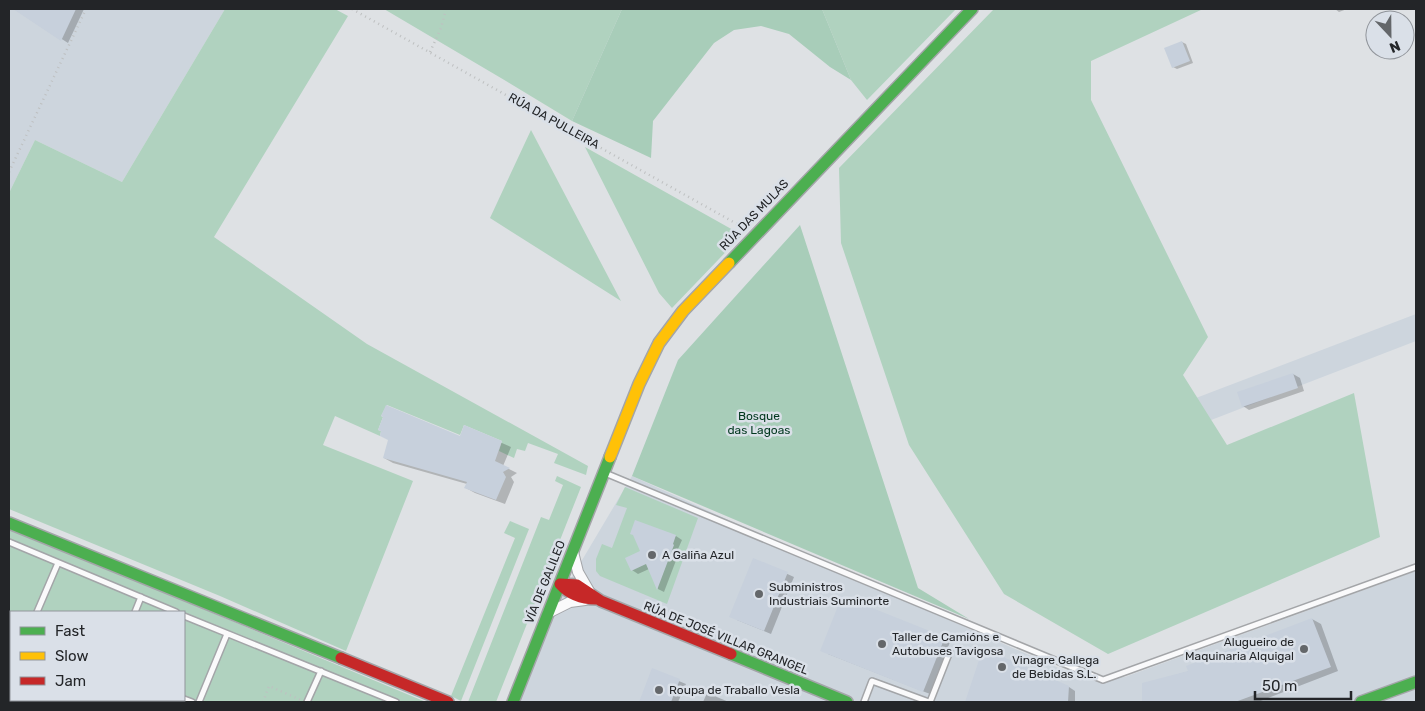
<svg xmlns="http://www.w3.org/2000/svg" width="1425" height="711" viewBox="0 0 1425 711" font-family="Rubik,sans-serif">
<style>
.built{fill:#cdd5dd}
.green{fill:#b0d2bf;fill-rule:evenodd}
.forest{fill:#a8cdb9}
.shadow{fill:#0003}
.building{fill:#c7d0dc}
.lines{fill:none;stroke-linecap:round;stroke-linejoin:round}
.lane-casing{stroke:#a3a5a8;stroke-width:8}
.street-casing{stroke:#a3a5a8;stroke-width:12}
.fast-casing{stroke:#a3a5a8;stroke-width:14}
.slow-casing{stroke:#a3a5a8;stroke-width:14}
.jam-casing{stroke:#a3a5a8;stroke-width:14}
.path{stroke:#bec0c1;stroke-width:2.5;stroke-dasharray:1 4;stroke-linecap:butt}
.lane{stroke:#fafafb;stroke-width:5}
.street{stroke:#fafafb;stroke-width:10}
.fast{stroke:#4caf50;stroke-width:11}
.slow{stroke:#ffc107;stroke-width:11}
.jam{stroke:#c62828;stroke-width:11}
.poi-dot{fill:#64676a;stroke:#dae0e8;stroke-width:2}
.labels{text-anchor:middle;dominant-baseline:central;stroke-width:5;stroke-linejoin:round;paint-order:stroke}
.street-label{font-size:12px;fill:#232528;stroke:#dae0e8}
.park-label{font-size:12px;fill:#02381f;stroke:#dae0e8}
.poi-label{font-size:12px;fill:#232528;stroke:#dae0e8;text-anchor:start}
</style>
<rect width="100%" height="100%" fill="#dee1e4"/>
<!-- built -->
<path class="built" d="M 9,9 L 225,9 L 122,182 L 35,140 L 9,193 Z
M 1416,314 L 1416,341 L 1206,422 L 1196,398 Z
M 632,476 L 928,611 L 1084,679 L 1125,677 L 1416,571 L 1416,702 L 516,702 L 537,636 Z"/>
<!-- green -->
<path class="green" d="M 225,9 L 335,9 L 348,16 L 214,237 L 367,344 L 588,466 L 586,475 L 554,463 L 558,454 L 528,443 L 525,451 L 517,449 L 514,458 L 499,451 L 502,441 L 464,425 L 460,435 L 387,405 L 381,416 L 383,417 L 378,430 L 381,431 L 380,436 L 335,416 L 323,445 L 413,481 L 346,651 L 220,596 L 9,509 L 9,193 L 35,140 L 122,182 Z
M 384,9 L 622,9 L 572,121 L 506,81 Z
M 822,9 L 956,9 L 867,100 L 851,80 Z
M 994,9 L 1203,9 L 1091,61 L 1091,100 L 1208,337 L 1183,375 L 1227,445 L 1354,393 L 1380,537 L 1108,654 L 1004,594 L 909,445 L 841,243 L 839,168 Z
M 531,130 L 621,301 L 490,218 Z
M 585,147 L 742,235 L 672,308 L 659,293 Z
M 557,476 L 581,487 L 496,702 L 468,702 L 541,517 L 549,520 L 563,485 L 555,481 Z
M 625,487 L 698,518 L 667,604 L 600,576 L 596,571 L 596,559 L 602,544 L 612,548 L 627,508 L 616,505 Z
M 510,521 L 529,529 L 461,701 L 451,696 L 515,538 L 504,533 Z
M 9,528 L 426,702 L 9,702 ZM 11,612 L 184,612 L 184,700 L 11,700 Z"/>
<!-- forest -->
<path class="forest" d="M 622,9 L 822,9 L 851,80 L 830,67 L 789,34 L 761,26 L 734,30 L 714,43 L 653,121 L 651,158 L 572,121 Z
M 800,225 L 918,588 L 969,619 L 632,476 L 678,360 Z"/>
<!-- shadow -->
<path class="shadow" d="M 15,9 L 84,9 L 68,43 Z
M 1335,9 L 1347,9 L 1339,12 Z
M 1375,33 L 1375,47 L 1370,35 Z
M 1405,36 L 1409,46 L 1405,47 Z
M 1182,42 L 1186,44 L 1193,63 L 1177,69 L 1173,67 Z
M 1376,50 L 1398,50 L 1382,56 L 1378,54 Z
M 1293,374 L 1300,378 L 1304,391 L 1249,410 L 1243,406 Z
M 465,427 L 511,447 L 503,466 L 517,473 L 511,477 L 514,482 L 505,504 L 475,493 L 466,488 L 467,484 L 393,463 L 384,458 L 460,437 Z
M 676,536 L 682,540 L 678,549 L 680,550 L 664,592 L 658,589 L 649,569 L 638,574 L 632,570 Z
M 754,559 L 794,577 L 771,634 L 737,620 Z
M 1312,619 L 1321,624 L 1338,671 L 1258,702 L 1143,702 L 1143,684 L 1190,671 Z
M 944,638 L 950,642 L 930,694 L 828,654 Z
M 984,650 L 1069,687 L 1075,691 L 1075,702 L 967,702 Z
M 652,670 L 686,684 L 678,702 L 640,702 Z
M 707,693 L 729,702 L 703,702 Z"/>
<!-- building -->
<path class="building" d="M 13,9 L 76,9 L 61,41 Z
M 1182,41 L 1190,61 L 1172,68 L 1164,48 Z
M 1293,373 L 1298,388 L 1242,407 L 1237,392 Z
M 386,405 L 460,436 L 464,425 L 502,441 L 495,461 L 510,468 L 503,472 L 506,477 L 496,500 L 464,488 L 467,482 L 383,458 L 388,440 L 380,436 L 381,431 L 378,430 L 383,417 L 381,416 Z
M 635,520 L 676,535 L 673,544 L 674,545 L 657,590 L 646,564 L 631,571 L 625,558 L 640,551 L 633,535 L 630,534 Z
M 753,558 L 788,572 L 764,631 L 729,617 Z
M 842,596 L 945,637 L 923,692 L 820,651 Z
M 1312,618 L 1331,667 L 1235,702 L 1142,702 L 1142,683 L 1188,671 L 1186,666 Z
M 983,648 L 1069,686 L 1068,702 L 965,702 Z
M 652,668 L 680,679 L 671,702 L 639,702 Z"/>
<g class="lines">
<defs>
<path id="lane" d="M 605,473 L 1103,680 L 1416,567
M 9,542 L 176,612
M 37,612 L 58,563
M 135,612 L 141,597
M 184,616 L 396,702
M 9,624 L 11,625
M 9,679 L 11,673
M 184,699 L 192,702
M 99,702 L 100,700
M 199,702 L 227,634
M 307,702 L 321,671
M 864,702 L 872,681 L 929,702
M 930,702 L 950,651"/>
<path id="street" d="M 573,552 L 578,572 L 589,591
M 548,613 L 570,602 L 585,600"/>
<path id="fast" d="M 729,263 L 972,9
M 9,523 L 341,658
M 731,654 L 847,702
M 513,702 L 610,457
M 1361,702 L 1416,682"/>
<path id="slow" d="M 610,457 L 639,384 L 659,343 L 683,311 L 729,263"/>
<path id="jam" d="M 596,599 C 581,599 570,595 560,584 L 577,585 L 601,601 L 731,654
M 341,658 L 448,702"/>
</defs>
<!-- lane casing -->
<use href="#lane" class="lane-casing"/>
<!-- street casing -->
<use href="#street" class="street-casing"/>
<!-- fast casing -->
<use href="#fast" class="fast-casing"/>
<!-- slow casing -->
<use href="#slow" class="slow-casing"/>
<!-- jam casing -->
<use href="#jam" class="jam-casing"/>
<!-- path -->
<path class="path" d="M 352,9 L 746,229
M 430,52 L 441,28 L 446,9
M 9,172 L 86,9
M 92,612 L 93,611 L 96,612
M 263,702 L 269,686 L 301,700"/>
<!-- lane -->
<use href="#lane" class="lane"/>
<!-- street -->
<use href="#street" class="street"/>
<!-- fast -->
<use href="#fast" class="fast"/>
<!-- slow -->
<use href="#slow" class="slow"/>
<!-- jam -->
<use href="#jam" class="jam"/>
</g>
<!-- markers -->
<g class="poi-dot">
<circle cx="652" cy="555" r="5"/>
<circle cx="759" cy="594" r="5"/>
<circle cx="882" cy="644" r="5"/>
<circle cx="1304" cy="649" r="5"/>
<circle cx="1002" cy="667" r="5"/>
<circle cx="659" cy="690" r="5"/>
</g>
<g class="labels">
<!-- street labels -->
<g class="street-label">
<text transform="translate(554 121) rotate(29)">RÚA DA PULLEIRA</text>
<text transform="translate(754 215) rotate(-46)">RÚA DAS MULAS</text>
<text transform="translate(545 582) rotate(-68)">VÍA DE GALILEO</text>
<text transform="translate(726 638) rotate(22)">RÚA DE JOSÉ VILLAR GRANGEL</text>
</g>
<!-- park labels -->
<g class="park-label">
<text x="759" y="416">Bosque<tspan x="759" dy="14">das Lagoas</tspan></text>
</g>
<!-- poi labels -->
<g class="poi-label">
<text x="662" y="555">A Galiña Azul</text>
<text x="769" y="587">Subministros<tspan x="769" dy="14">Industriais Suminorte</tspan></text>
<text x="892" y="637">Taller de Camións e<tspan x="892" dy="14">Autobuses Tavigosa</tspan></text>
<text x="1294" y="642" text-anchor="end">Alugueiro de<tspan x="1294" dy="14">Maquinaria Alquigal</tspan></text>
<text x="1012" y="660">Vinagre Gallega<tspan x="1012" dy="14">de Bebidas S.L.</tspan></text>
<text x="669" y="690">Roupa de Traballo Vesla</text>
</g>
</g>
<!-- border -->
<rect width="1425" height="711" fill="none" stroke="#232528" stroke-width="20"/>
<!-- legend -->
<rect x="10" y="611" width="175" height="90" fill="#dae0e8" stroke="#91959b"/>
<rect x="20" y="627" width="25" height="8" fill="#4caf50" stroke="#91959b"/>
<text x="55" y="636" font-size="15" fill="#232528">Fast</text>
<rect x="20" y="652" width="25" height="8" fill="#ffc107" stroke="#91959b"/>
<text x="55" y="661" font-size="15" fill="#232528">Slow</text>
<rect x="20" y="677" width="25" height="8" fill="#c62828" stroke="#91959b"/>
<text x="55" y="686" font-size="15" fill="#232528">Jam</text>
<!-- north arrow -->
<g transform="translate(1390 35) rotate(158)"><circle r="24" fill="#dae0e8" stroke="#91959b"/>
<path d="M0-4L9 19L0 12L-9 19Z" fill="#64676a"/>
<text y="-8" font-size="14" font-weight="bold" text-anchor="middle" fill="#232528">N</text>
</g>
<!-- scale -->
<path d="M1255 691v8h96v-8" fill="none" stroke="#232528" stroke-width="2.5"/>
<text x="1262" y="691" font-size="15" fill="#232528" stroke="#dae0e8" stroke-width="4" paint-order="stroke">50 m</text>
</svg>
